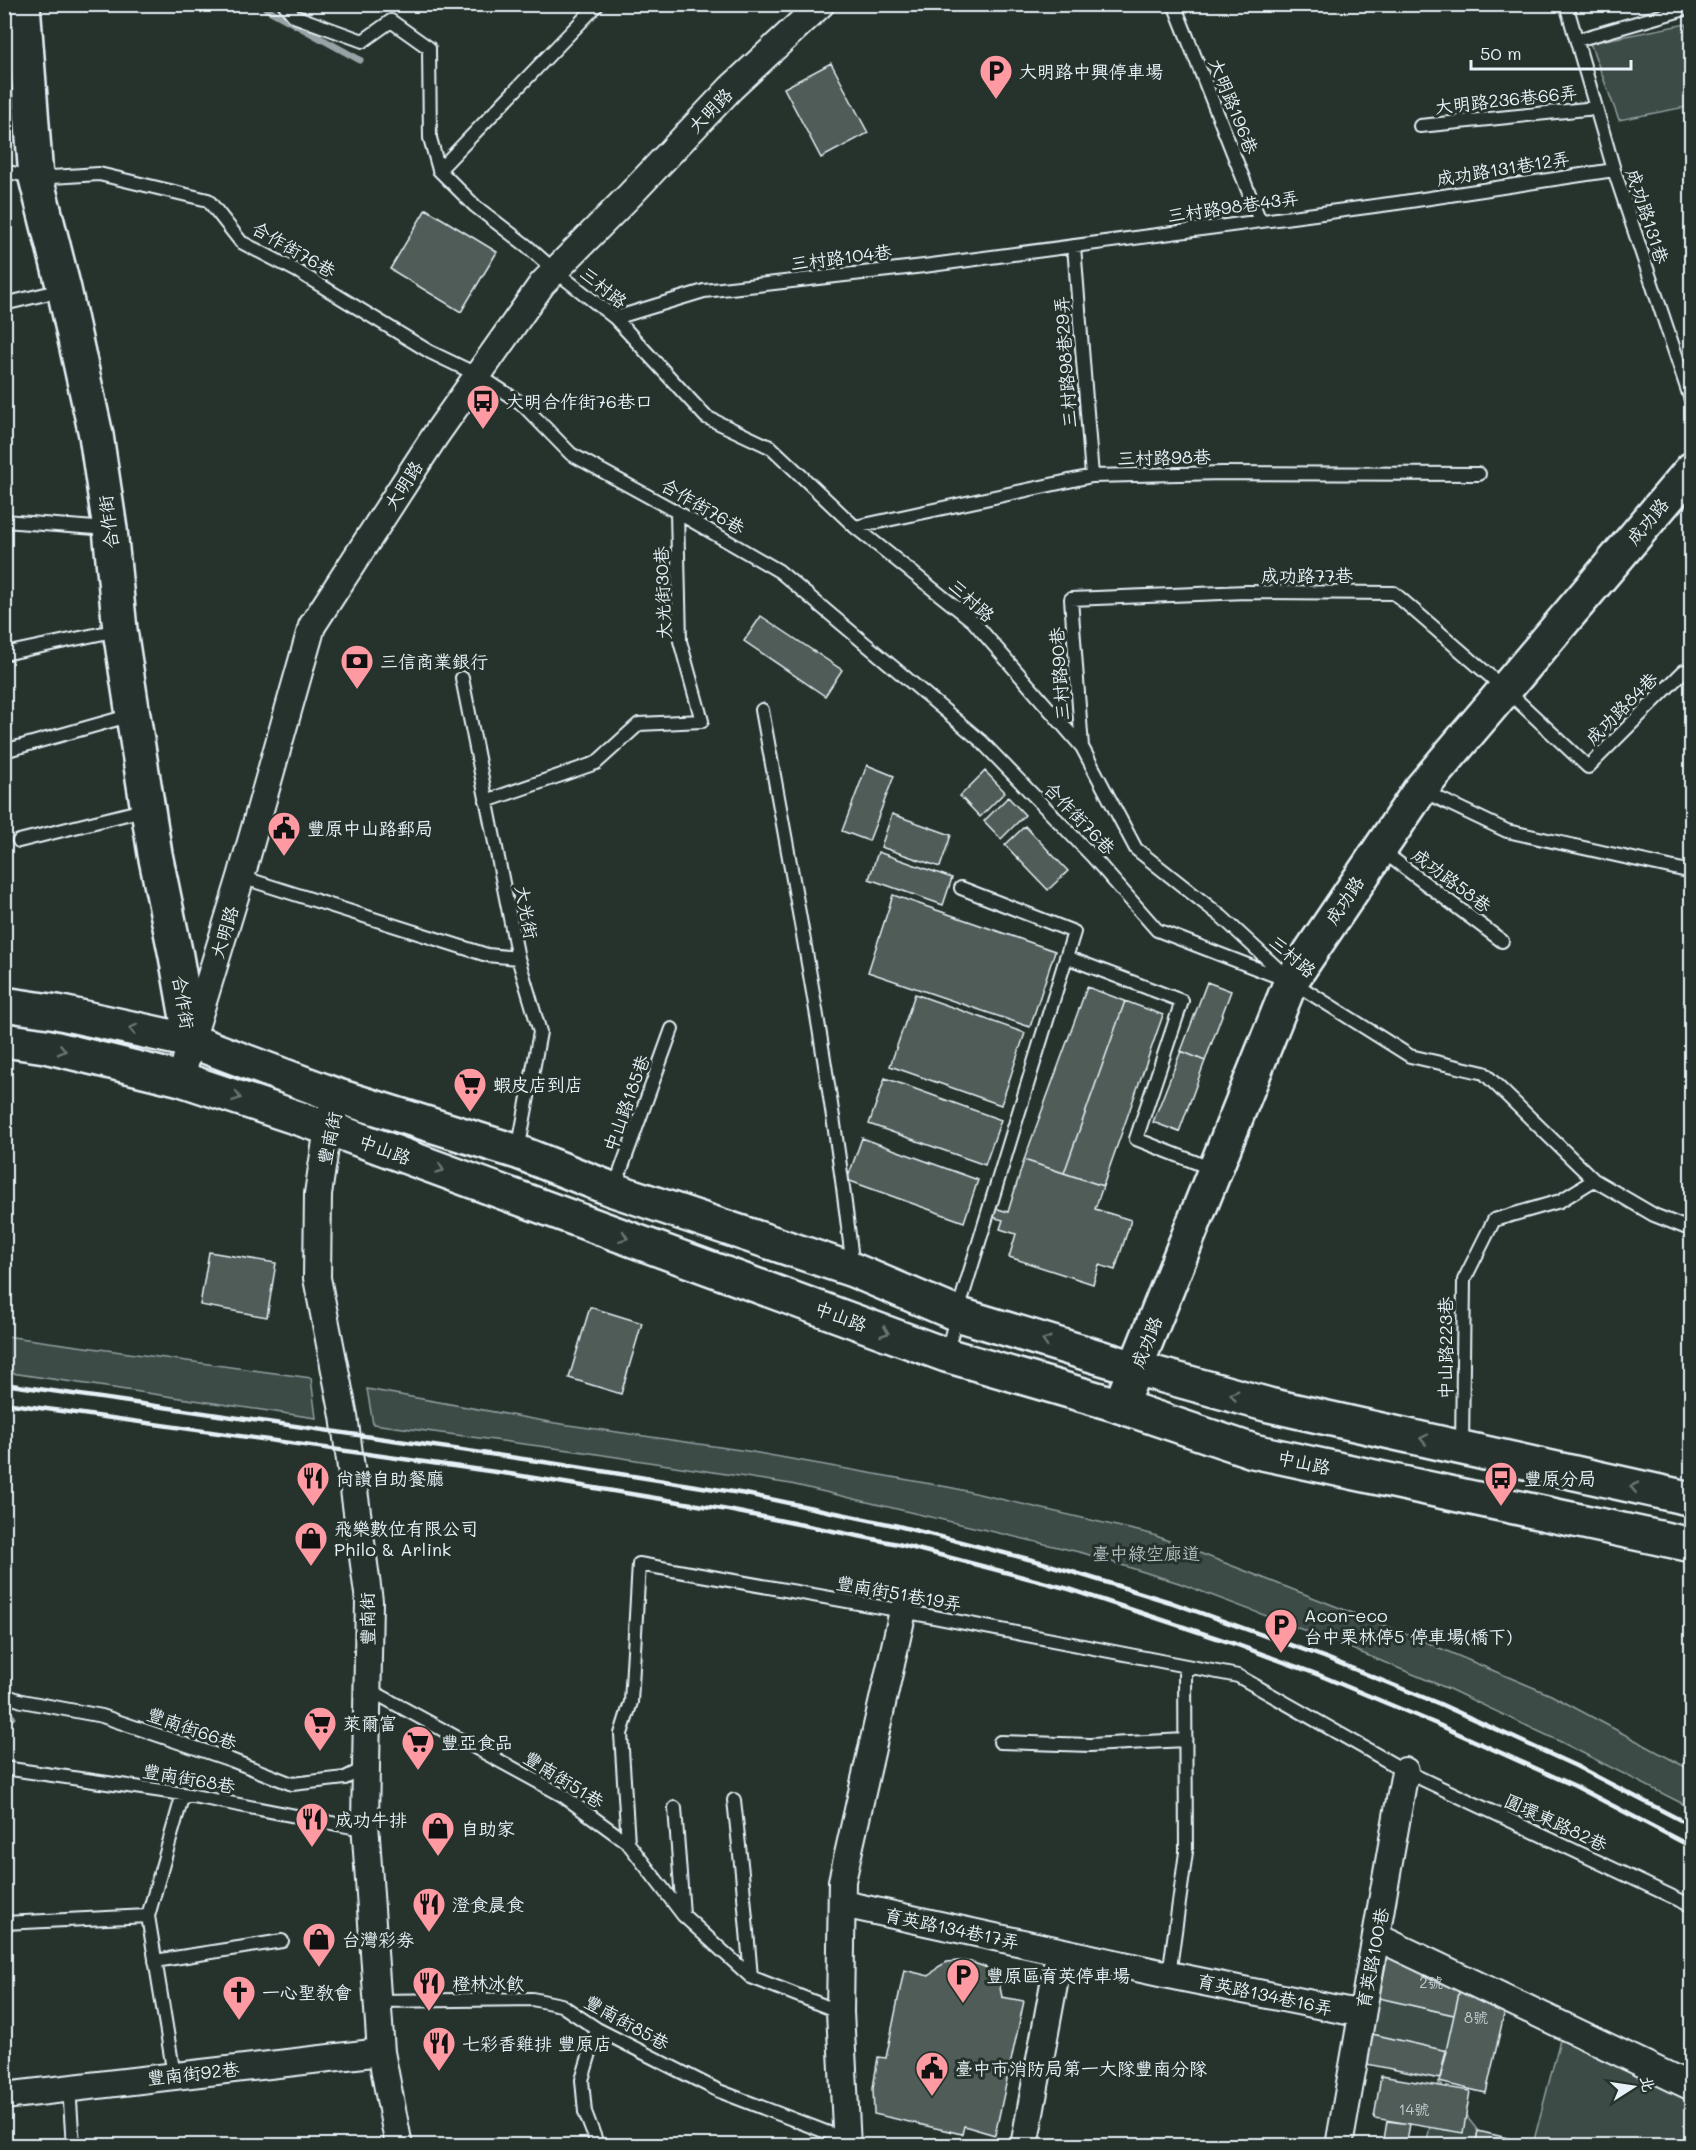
<svg xmlns="http://www.w3.org/2000/svg" width="1696" height="2150" viewBox="0 0 1696 2150" font-family="Mali,'LXGW WenKai TC',sans-serif">
<style>
.green{fill:#3e4b47;stroke:#939ea0;stroke-width:1.5}
.lines{fill:none;stroke-linecap:round;stroke-linejoin:round}
.stream{stroke:#98a3a5;stroke-width:7}
.building{fill:#505c59;stroke:#e8f1f8;stroke-width:1.5}
.lane-casing{stroke:#e8f1f8;stroke-width:16}
.street-casing{stroke:#e8f1f8;stroke-width:30}
.secondary-casing{stroke:#e8f1f8;stroke-width:38}
.primary-casing{stroke:#e8f1f8;stroke-width:38}
.lane{stroke:#26332d;stroke-width:12}
.street{stroke:#26332d;stroke-width:26}
.secondary{stroke:#26332d;stroke-width:33}
.primary{stroke:#26332d;stroke-width:33}
.rail{stroke:#e8f1f8;stroke-width:4.5}
.oneway{stroke:#6a7674}
.labels{text-anchor:middle;dominant-baseline:central;stroke-width:6;stroke-linejoin:round;paint-order:stroke}
.number-label{font-size:15px;fill:#c2ccd0}
.poi-label{font-size:18px;fill:#e8f1f8;stroke:#26332d;text-anchor:start}
.street-label{font-size:18px;fill:#e8f1f8;stroke:#26332d}
.park-label{font-size:18px;fill:#b5bfc3;stroke:#26332d}
</style>
<rect width="100%" height="100%" fill="#26332d"/>
<filter id="ink" filterUnits="userSpaceOnUse"><feTurbulence type="fractalNoise" baseFrequency=".0167" numOctaves="2"/><feDisplacementMap in="SourceGraphic" scale="12" xChannelSelector="R" yChannelSelector="G"/><feConvolveMatrix kernelMatrix="1 2 1 2 8 2 1 2 1" color-interpolation-filters="sRGB"/></filter>
<g filter="url(#ink)">
<!-- green -->
<path class="green" d="M 1686,24 L 1691,41 L 1691,106 L 1619,120 L 1590,43 Z
M 5,1336 L 311,1378 L 316,1418 L 5,1372 Z
M 367,1389 L 555,1423 L 747,1451 L 953,1488 L 1151,1534 L 1404,1633 L 1551,1695 L 1691,1770 L 1691,1808 L 1561,1742 L 1449,1689 L 1335,1642 L 1179,1583 L 1083,1553 L 791,1484 L 584,1452 L 373,1424 Z
M 1379,1998 L 1454,2015 L 1447,2051 L 1372,2034 Z
M 1563,2028 L 1691,2092 L 1691,2145 L 1533,2144 Z
M 1439,2082 L 1478,2131 L 1475,2145 L 1426,2146 Z"/>
<g class="lines">
<!-- stream -->
<path class="stream" d="M 263,4 L 267,9 L 360,60
M 4,1714 L 12,1717"/>
</g>
<!-- building -->
<path class="building" d="M 831,63 L 868,133 L 821,158 L 784,88 Z
M 426,209 L 497,252 L 461,312 L 390,269 Z
M 761,616 L 842,670 L 825,696 L 744,641 Z
M 867,765 L 894,776 L 869,841 L 842,831 Z
M 985,771 L 1005,792 L 980,817 L 960,796 Z
M 1008,797 L 1025,815 L 1001,839 L 984,821 Z
M 892,814 L 951,835 L 940,867 L 881,847 Z
M 1025,826 L 1068,871 L 1048,890 L 1005,845 Z
M 878,852 L 952,878 L 943,905 L 869,879 Z
M 893,895 L 1055,951 L 1030,1027 L 868,972 Z
M 1207,982 L 1231,991 L 1205,1061 L 1181,1051 Z
M 1087,987 L 1125,1001 L 1064,1173 L 1024,1160 Z
M 915,994 L 1025,1033 L 1001,1105 L 890,1066 Z
M 1125,1001 L 1163,1015 L 1103,1186 L 1064,1173 Z
M 1181,1051 L 1205,1061 L 1179,1132 L 1153,1122 Z
M 885,1078 L 1001,1120 L 985,1165 L 869,1124 Z
M 862,1138 L 978,1180 L 964,1222 L 847,1180 Z
M 1024,1160 L 1103,1186 L 1095,1209 L 1131,1220 L 1115,1270 L 1099,1265 L 1093,1284 L 1009,1257 L 1016,1234 L 1000,1229 L 1003,1220 L 992,1217 L 995,1208 L 1008,1212 Z
M 209,1252 L 276,1263 L 267,1317 L 200,1305 Z
M 590,1307 L 642,1323 L 621,1394 L 569,1378 Z
M 1391,1939 L 1463,1975 L 1454,2015 L 1379,1998 Z
M 958,1961 L 971,1962 L 985,1967 L 999,1982 L 1002,1997 L 1024,2001 L 995,2135 L 964,2126 L 962,2134 L 874,2114 L 873,2088 L 878,2057 L 886,2058 L 904,1970 L 929,1976 L 938,1967 L 947,1962 Z
M 1463,1975 L 1508,1997 L 1486,2093 L 1439,2082 Z
M 1372,2034 L 1447,2051 L 1440,2079 L 1367,2064 Z
M 1381,2076 L 1470,2091 L 1463,2133 L 1374,2118 Z
M 1387,2121 L 1410,2124 L 1406,2146 L 1383,2146 Z
M 1478,2131 L 1533,2144 L 1538,2146 L 1475,2146 Z
M 370,2140 L 371,2146 L 333,2146 Z"/>
<g class="lines">
<defs>
<path id="lane" d="M 284,4 L 294,16 L 363,41 L 391,21 L 429,48 L 430,138 L 439,170 L 475,206 L 527,246 L 554,270 L 615,318 L 706,417 L 772,448 L 855,527 L 973,621 L 1082,747 L 1136,849 L 1222,917 L 1291,981 L 1410,1056 L 1484,1073 L 1594,1180 L 1654,1215 L 1692,1230
M 1174,4 L 1260,221
M 1566,4 L 1614,170 L 1692,403
M 1577,40 L 1692,7
M 1420,126 L 1596,108
M 439,170 L 598,4
M 4,171 L 36,178 L 99,174 L 208,200 L 241,242 L 297,271 L 430,352 L 478,375 L 521,403 L 571,454 L 677,512 L 779,571 L 981,741 L 1092,856 L 1157,930 L 1284,979
M 1074,246 L 1092,476
M 4,304 L 62,290
M 615,318 L 704,291 L 924,266 L 1397,203 L 1614,170
M 4,521 L 108,529
M 855,527 L 1092,476 L 1223,473 L 1479,474
M 4,654 L 118,630
M 462,678 L 518,958 L 540,1032 L 518,1151
M 762,710 C 796,896 832,1081 853,1269
M 1082,747 L 1071,599 L 1247,592 L 1394,593 L 1506,690 L 1588,767 L 1684,671
M 4,751 L 132,715
M 1421,790 L 1507,831 L 1692,872
M 486,801 L 596,763 L 639,724 L 702,721 L 680,641 L 677,512
M 19,841 L 147,809
M 1381,850 L 1502,941
M 241,877 L 487,955 L 518,958
M 1066,957 L 1182,1001 L 1136,1139 L 1215,1170
M 614,1189 L 672,1029
M 946,1355 L 957,1314 L 1074,932 L 961,888
M 1462,1446 L 1464,1280 L 1494,1220 L 1560,1201 L 1594,1180
M 368,1689 L 562,1795 L 628,1843 L 683,1915 L 751,1977 L 840,2012
M 4,1695 L 22,1701 L 102,1716 L 231,1760 L 292,1784 L 345,1778 L 365,1768
M 1000,1742 L 1090,1745 L 1185,1740
M 4,1768 L 183,1794 L 352,1827 L 365,1823
M 734,1800 L 742,1873 L 751,1977
M 675,1808 L 683,1914
M 628,1843 L 621,1734 L 631,1702 L 639,1564 L 903,1611 L 1238,1676 L 1405,1771 L 1692,1906
M 4,1923 L 148,1916
M 155,1961 L 282,1941
M 1169,1975 L 1186,1852 L 1185,1666
M 377,2001 L 532,1999 L 561,2005 L 597,2029 L 719,2091 L 847,2140
M 597,2029 L 582,2080 L 585,2112 L 598,2146
M 174,2075 L 148,1916 L 183,1794
M 69,2087 L 73,2146"/>
<path id="street" d="M 181,1079 L 191,1041 L 241,877 L 312,626 L 435,436 L 542,284 L 628,197 L 731,88 L 821,4
M 333,1111 L 328,1128 L 318,1194 L 317,1278 L 344,1416 L 369,1601 L 365,1823 L 381,2052 L 399,2146
M 843,1904 L 1169,1975 L 1362,2014
M 1377,1937 L 1692,2087
M 4,2096 L 381,2052
M 847,2146 L 840,2012 L 842,1881 L 903,1611
M 1024,2146 L 1060,1951
M 1339,2146 L 1405,1771"/>
<path id="secondary" d="M 23,4 L 36,178 L 64,289 L 96,435 L 110,529 L 120,630 L 133,715 L 155,854 L 176,956 L 191,1041
M 1120,1406 L 1291,981 L 1420,790 L 1692,469"/>
<path id="primary" d="M 4,1004 L 57,1012 L 191,1041 L 338,1096 L 518,1152 L 614,1190 L 853,1270 L 957,1314 L 1135,1368 L 1269,1405 L 1692,1499
M 4,1040 L 45,1046 L 181,1079 L 328,1128 L 946,1355 L 1114,1404 L 1253,1451 L 1692,1545"/>
</defs>
<!-- lane casing -->
<use href="#lane" class="lane-casing"/>
<!-- street casing -->
<use href="#street" class="street-casing"/>
<!-- secondary casing -->
<use href="#secondary" class="secondary-casing"/>
<!-- primary casing -->
<use href="#primary" class="primary-casing"/>
<!-- lane -->
<use href="#lane" class="lane"/>
<!-- street -->
<use href="#street" class="street"/>
<!-- secondary -->
<use href="#secondary" class="secondary"/>
<!-- primary -->
<use href="#primary" class="primary"/>
<!-- rail -->
<path class="rail" d="M 4,1384 L 551,1463 L 746,1494 L 898,1526 L 1040,1562 L 1170,1602 L 1324,1657 L 1440,1704 L 1576,1766 L 1692,1826
M 4,1403 L 510,1474 L 728,1510 L 898,1544 L 1069,1589 L 1235,1644 L 1319,1675 L 1439,1725 L 1575,1786 L 1692,1847"/>
</g>
<!-- one-way arrows -->
<defs><path id="oneway-chevron" d="M-2-3.5L2.5 0L-2 3.5" fill="none" stroke-width="1.6" stroke-linecap="round" stroke-linejoin="round" transform="scale(1.5)"/></defs>
<g class="oneway">
<use href="#oneway-chevron" transform="translate(133 1029) rotate(-168)"/>
<use href="#oneway-chevron" transform="translate(62 1050) rotate(14)"/>
<use href="#oneway-chevron" transform="translate(237 1097) rotate(19)"/>
<use href="#oneway-chevron" transform="translate(440 1169) rotate(20)"/>
<use href="#oneway-chevron" transform="translate(624 1237) rotate(20)"/>
<use href="#oneway-chevron" transform="translate(885 1332) rotate(20)"/>
<use href="#oneway-chevron" transform="translate(1046 1341) rotate(-163)"/>
<use href="#oneway-chevron" transform="translate(1234 1395) rotate(-165)"/>
<use href="#oneway-chevron" transform="translate(1424 1439) rotate(-168)"/>
<use href="#oneway-chevron" transform="translate(1634 1487) rotate(-167)"/>
</g>
</g>
<!-- icons -->
<defs>
<symbol id="parking-pin" viewBox="-11 -11 22 30"><path d="M0 17L-7.5 6A9.5 9.5 0 1 1 7.5 6Z" fill="#ff9aa2" stroke="#26332d"/><path d="M-3.5-5.5H1a3.5 3.5 0 0 1 0 7H-1V5.5H-3.5ZM-1-3.4V-.6H.8a1.4 1.4 0 0 0 0-2.8Z" fill="#111"/></symbol>
<symbol id="bus-pin" viewBox="-11 -11 22 30"><path d="M0 17L-7.5 6A9.5 9.5 0 1 1 7.5 6Z" fill="#ff9aa2" stroke="#26332d"/><path d="M-5-6H5V4H4V6H2V4H-2V6H-4V4H-5ZM-3.5-4V0h7V-4ZM-3.5 1.2v1.5H-2V1.2ZM2 1.2v1.5H3.5V1.2Z" fill="#111"/></symbol>
<symbol id="bank-pin" viewBox="-11 -11 22 30"><path d="M0 17L-7.5 6A9.5 9.5 0 1 1 7.5 6Z" fill="#ff9aa2" stroke="#26332d"/><path d="M-6-4H6V4H-6ZM0-2.3a2.3 2.3 0 1 0 0 4.6a2.3 2.3 0 1 0 0-4.6Z" fill="#111"/></symbol>
<symbol id="civic-pin" viewBox="-11 -11 22 30"><path d="M0 17L-7.5 6A9.5 9.5 0 1 1 7.5 6Z" fill="#ff9aa2" stroke="#26332d"/><path d="M-.6-6.5H3V-4.5H.6V-3L4-1V1h2V6H-6V1h2V-1L-.6-3ZM-1.2 2.5V6h2.4V2.5Z" fill="#111"/></symbol>
<symbol id="supermarket-pin" viewBox="-11 -11 22 30"><path d="M0 17L-7.5 6A9.5 9.5 0 1 1 7.5 6Z" fill="#ff9aa2" stroke="#26332d"/><path d="M-6-5.5h2.5l.6 2H6L4.5 2H-2.5L-4.4-4H-6ZM-1.5 3.2a1.3 1.3 0 1 0 .1 0ZM3 3.2a1.3 1.3 0 1 0 .1 0Z" fill="#111"/></symbol>
<symbol id="restaurant-pin" viewBox="-11 -11 22 30"><path d="M0 17L-7.5 6A9.5 9.5 0 1 1 7.5 6Z" fill="#ff9aa2" stroke="#26332d"/><path d="M-5-6h1v4h1v-4h1v4h1v-4h1v5L-1.5 .5V6h-2V.5L-5-1ZM5-6V6H3V1.5H1.5Q1.5-4 5-6Z" fill="#111"/></symbol>
<symbol id="shop-pin" viewBox="-11 -11 22 30"><path d="M0 17L-7.5 6A9.5 9.5 0 1 1 7.5 6Z" fill="#ff9aa2" stroke="#26332d"/><path d="M-5-2.5h2.3a2.7 3.5 0 0 1 5.4 0H5L5.5 6h-11ZM-1.5-2.5h3a1.5 2.3 0 0 0-3 0Z" fill="#111"/></symbol>
<symbol id="church-pin" viewBox="-11 -11 22 30"><path d="M0 17L-7.5 6A9.5 9.5 0 1 1 7.5 6Z" fill="#ff9aa2" stroke="#26332d"/><path d="M-1.2-6h2.4v3.5h3.3v2.4h-3.3V6h-2.4V-.1h-3.3v-2.4h3.3Z" fill="#111"/></symbol>
</defs>
<g fill-rule="evenodd">
<use href="#parking-pin" x="977" y="52" width="38" height="52"/>
<use href="#bus-pin" x="464" y="382" width="38" height="52"/>
<use href="#bank-pin" x="338" y="642" width="38" height="52"/>
<use href="#civic-pin" x="265" y="809" width="38" height="52"/>
<use href="#supermarket-pin" x="451" y="1065" width="38" height="52"/>
<use href="#restaurant-pin" x="294" y="1459" width="38" height="52"/>
<use href="#bus-pin" x="1482" y="1459" width="38" height="52"/>
<use href="#shop-pin" x="292" y="1519" width="38" height="52"/>
<use href="#parking-pin" x="1262" y="1606" width="38" height="52"/>
<use href="#supermarket-pin" x="301" y="1704" width="38" height="52"/>
<use href="#supermarket-pin" x="399" y="1723" width="38" height="52"/>
<use href="#restaurant-pin" x="293" y="1800" width="38" height="52"/>
<use href="#shop-pin" x="419" y="1809" width="38" height="52"/>
<use href="#restaurant-pin" x="410" y="1885" width="38" height="52"/>
<use href="#shop-pin" x="300" y="1920" width="38" height="52"/>
<use href="#parking-pin" x="944" y="1956" width="38" height="52"/>
<use href="#restaurant-pin" x="410" y="1964" width="38" height="52"/>
<use href="#church-pin" x="220" y="1973" width="38" height="52"/>
<use href="#restaurant-pin" x="420" y="2024" width="38" height="52"/>
<use href="#civic-pin" x="913" y="2049" width="38" height="52"/>
</g>
<g class="labels">
<!-- number labels -->
<g class="number-label">
<text x="1431" y="1982">2號</text>
<text x="1476" y="2017">8號</text>
<text x="1414" y="2109">14號</text>
</g>
<!-- poi labels -->
<g class="poi-label">
<text x="1019" y="71">大明路中興停車場</text>
<text x="506" y="401">大明合作街76巷口</text>
<text x="380" y="661">三信商業銀行</text>
<text x="307" y="828">豐原中山路郵局</text>
<text x="493" y="1084">蝦皮店到店</text>
<text x="336" y="1478">尚讚自助餐廳</text>
<text x="1524" y="1478">豐原分局</text>
<text x="334" y="1528">飛樂數位有限公司<tspan x="334" dy="21">Philo &amp; Arlink</tspan></text>
<text x="1304" y="1615">Acon-eco<tspan x="1304" dy="21">台中栗林停5 停車場(橋下)</tspan></text>
<text x="343" y="1723">萊爾富</text>
<text x="441" y="1742">豐亞食品</text>
<text x="335" y="1819">成功牛排</text>
<text x="461" y="1828">自助家</text>
<text x="452" y="1904">澄食晨食</text>
<text x="342" y="1939">台灣彩券</text>
<text x="986" y="1975">豐原區育英停車場</text>
<text x="452" y="1983">橙林冰飲</text>
<text x="262" y="1992">一心聖教會</text>
<text x="462" y="2043">七彩香雞排 豐原店</text>
<text x="955" y="2068">臺中市消防局第一大隊豐南分隊</text>
</g>
<!-- street labels -->
<g class="street-label">
<text transform="translate(1506 99) rotate(-6)">大明路236巷66弄</text>
<text transform="translate(1234 106) rotate(68)">大明路196巷</text>
<text transform="translate(710 110) rotate(-46)">大明路</text>
<text transform="translate(1503 168) rotate(-9)">成功路131巷12弄</text>
<text transform="translate(1233 206) rotate(-8)">三村路98巷43弄</text>
<text transform="translate(1648 216) rotate(72)">成功路131巷</text>
<text transform="translate(294 249) rotate(30)">合作街76巷</text>
<text transform="translate(841 257) rotate(-7)">三村路104巷</text>
<text transform="translate(604 287) rotate(39)">三村路</text>
<text transform="translate(1065 362) rotate(-94)">三村路98巷29弄</text>
<text transform="translate(1164 457) rotate(-1)">三村路98巷</text>
<text transform="translate(403 485) rotate(-57)">大明路</text>
<text transform="translate(703 506) rotate(30)">合作街76巷</text>
<text transform="translate(1647 521) rotate(-50)">成功路</text>
<text transform="translate(108 522) rotate(-97)">合作街</text>
<text x="1307" y="575">成功路77巷</text>
<text transform="translate(662 593) rotate(-92)">大光街30巷</text>
<text transform="translate(972 600) rotate(42)">三村路</text>
<text transform="translate(1059 674) rotate(-94)">三村路90巷</text>
<text transform="translate(1621 708) rotate(-45)">成功路84巷</text>
<text transform="translate(1080 818) rotate(46)">合作街76巷</text>
<text transform="translate(1452 880) rotate(37)">成功路58巷</text>
<text transform="translate(1344 900) rotate(-56)">成功路</text>
<text transform="translate(527 912) rotate(79)">大光街</text>
<text transform="translate(224 932) rotate(-73)">大明路</text>
<text transform="translate(1293 956) rotate(40)">三村路</text>
<text transform="translate(184 1002) rotate(81)">合作街</text>
<text transform="translate(626 1103) rotate(-70)">中山路185巷</text>
<text transform="translate(329 1138) rotate(-78)">豐南街</text>
<text transform="translate(385 1149) rotate(20)">中山路</text>
<text transform="translate(841 1316) rotate(20)">中山路</text>
<text transform="translate(1146 1342) rotate(-68)">成功路</text>
<text transform="translate(1445 1348) rotate(-90)">中山路223巷</text>
<text transform="translate(1304 1462) rotate(12)">中山路</text>
<text transform="translate(899 1593) rotate(10)">豐南街51巷19弄</text>
<text transform="translate(367 1619) rotate(-91)">豐南街</text>
<text transform="translate(192 1728) rotate(19)">豐南街66巷</text>
<text transform="translate(189 1778) rotate(10)">豐南街68巷</text>
<text transform="translate(564 1779) rotate(32)">豐南街51巷</text>
<text transform="translate(1556 1822) rotate(25)">圓環東路82巷</text>
<text transform="translate(952 1928) rotate(12)">育英路134巷17弄</text>
<text transform="translate(1372 1958) rotate(-79)">育英路100巷</text>
<text transform="translate(1265 1994) rotate(12)">育英路134巷16弄</text>
<text transform="translate(627 2022) rotate(29)">豐南街85巷</text>
<text transform="translate(193 2073) rotate(-6)">豐南街92巷</text>
</g>
<!-- park labels -->
<g class="park-label">
<text x="1146" y="1553">臺中綠空廊道</text>
</g>
</g>
<!-- margin -->
<rect width="1696" height="2150" fill="none" stroke="#26332d" stroke-width="24"/>
<rect x="12" y="12" width="1672" height="2126" fill="none" stroke="#e8f1f8" stroke-width="2" filter="url(#ink)"/>
<!-- north arrow -->
<g transform="translate(1633 2087) rotate(78)" stroke="#26332d" stroke-width="4.5" paint-order="stroke">
<path d="M0-4.5L10 22L0 15L-10 22Z" fill="#e8f1f8"/>
<text y="-9" font-size="16" font-weight="bold" text-anchor="middle" fill="#e8f1f8">北</text>
</g>
<!-- scale -->
<path d="M1471 60v9h160v-9" fill="none" stroke="#e8f1f8" stroke-width="3"/>
<text x="1480" y="60" font-size="18" fill="#e8f1f8" stroke="#26332d" stroke-width="4.5" paint-order="stroke">50 m</text>
</svg>
